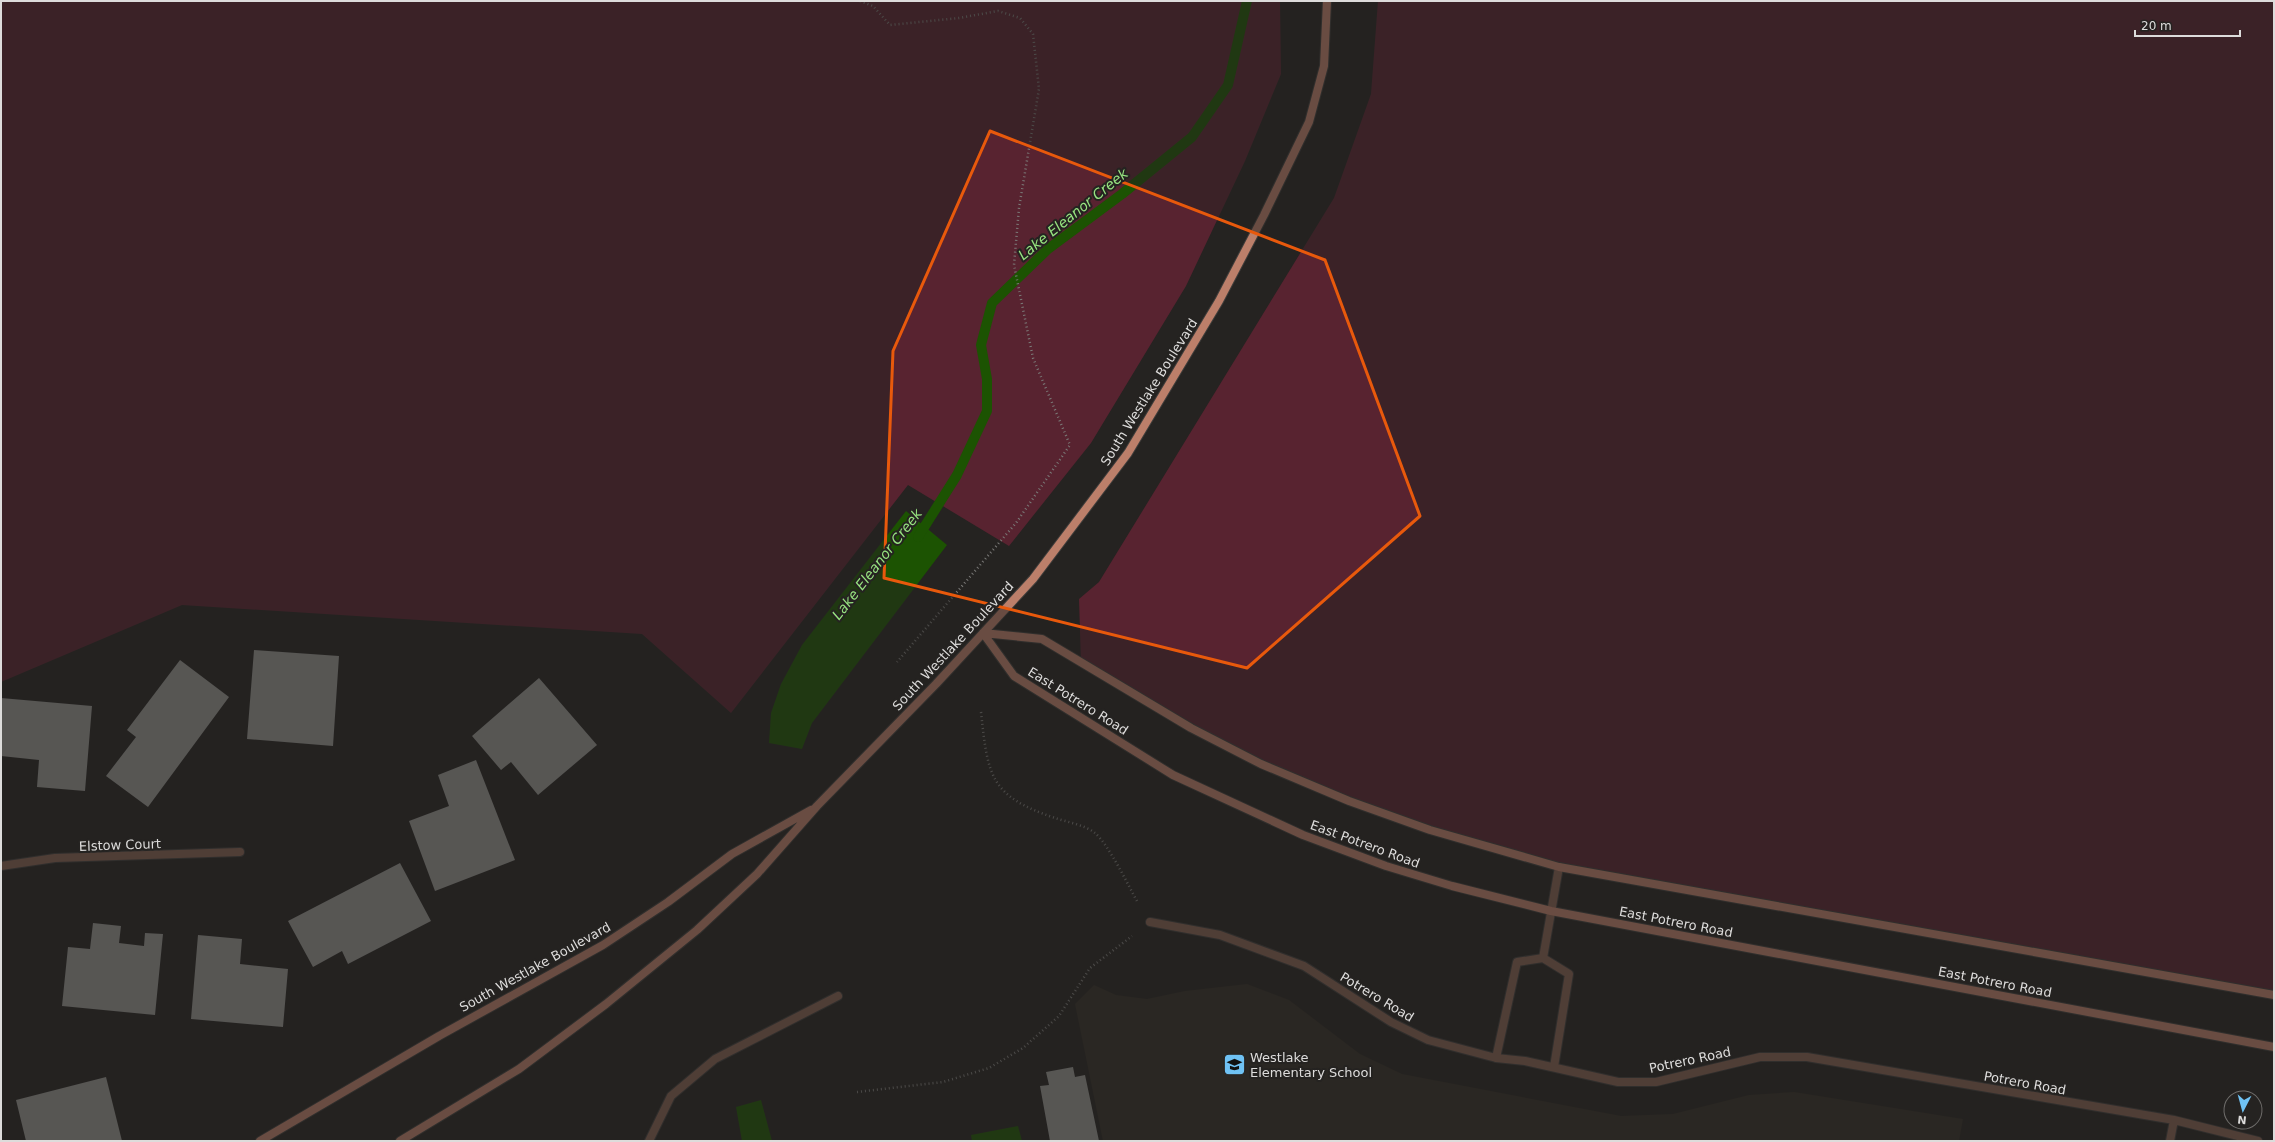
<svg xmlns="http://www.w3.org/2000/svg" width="2275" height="1142" viewBox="0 0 2275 1142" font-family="'DejaVu Sans',sans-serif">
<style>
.built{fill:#322d26}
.green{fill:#582330}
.water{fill:#1c5302}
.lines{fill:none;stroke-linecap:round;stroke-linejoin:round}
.stream{stroke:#1c5302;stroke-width:10}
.building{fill:#949491}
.lane-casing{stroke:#3f3d3b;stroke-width:10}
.street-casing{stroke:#3f3d3b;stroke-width:10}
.secondary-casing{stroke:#3f3d3b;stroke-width:10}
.path{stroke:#7b7a78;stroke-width:2.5;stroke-dasharray:1 3;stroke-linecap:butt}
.lane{stroke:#845f51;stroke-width:8}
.street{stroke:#845f51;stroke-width:8}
.secondary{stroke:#bc7f6a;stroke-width:8}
.marked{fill:none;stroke:#e8590c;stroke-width:3;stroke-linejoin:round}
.labels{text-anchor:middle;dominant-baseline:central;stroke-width:4;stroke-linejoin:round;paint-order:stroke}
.street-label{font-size:13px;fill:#dddcdb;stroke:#252321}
.poi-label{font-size:13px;fill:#dddcdb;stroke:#252321;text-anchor:start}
.water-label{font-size:14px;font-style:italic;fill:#97e380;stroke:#252321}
</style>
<rect width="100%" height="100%" fill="#252321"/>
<!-- built -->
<path class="built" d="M 1247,984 L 1289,1000 L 1360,1054 L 1402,1074 L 1621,1116 L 1673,1114 L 1749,1095 L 1794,1092 L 1963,1119 L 1959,1141 L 1103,1141 L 1075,1004 L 1094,985 L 1116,995 L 1147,999 L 1185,991 Z"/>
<!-- green -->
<path class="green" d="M 1,1 L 1280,1 L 1281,74 L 1245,161 L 1186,286 L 1091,443 L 1009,546 L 908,485 L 731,713 L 642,634 L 182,605 L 1,682 Z
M 1378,1 L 2274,1 L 2274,995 L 1559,867 L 1430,830 L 1261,764 L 1081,663 L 1079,599 L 1099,582 L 1334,198 L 1371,94 Z"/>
<!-- water -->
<path class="water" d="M 906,511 L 947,545 L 812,723 L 802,749 L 769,743 L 771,713 L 781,684 L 802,645 Z
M 761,1100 L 772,1141 L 742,1141 L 736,1107 Z
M 1018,1126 L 1022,1141 L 972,1141 L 971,1135 Z"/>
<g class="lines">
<!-- stream -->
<path class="stream" d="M 918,537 L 957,475 L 987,411 L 987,379 L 981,345 L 992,303 L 1048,249 L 1122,194 L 1192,137 L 1228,85 L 1247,1"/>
</g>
<!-- building -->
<path class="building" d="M 254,650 L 339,656 L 333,746 L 247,739 Z
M 180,660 L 229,697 L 148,807 L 106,776 L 136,737 L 127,730 Z
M 539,678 L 597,745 L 538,795 L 511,762 L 501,770 L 472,736 Z
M 1,698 L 92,706 L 85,791 L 37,787 L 39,760 L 1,756 Z
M 476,760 L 515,860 L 435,891 L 409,821 L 449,806 L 438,775 Z
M 400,863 L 431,921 L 348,964 L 342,951 L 313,967 L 288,921 Z
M 93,923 L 121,926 L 119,943 L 144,946 L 145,933 L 163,934 L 155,1015 L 62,1006 L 68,947 L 90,949 Z
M 198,935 L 242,939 L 240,964 L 288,969 L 283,1027 L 191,1019 Z
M 1073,1067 L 1075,1077 L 1085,1075 L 1099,1141 L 1050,1141 L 1040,1086 L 1049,1085 L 1046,1072 Z
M 106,1077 L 122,1141 L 26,1141 L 16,1100 Z"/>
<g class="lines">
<defs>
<path id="lane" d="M 649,1141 L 671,1096 L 715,1059 L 838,996"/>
<path id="street" d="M 1,866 L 55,858 L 240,852
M 1150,922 L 1220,935 L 1304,966 L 1391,1022 L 1428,1040 L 1496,1058 L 1525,1061 L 1618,1082 L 1656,1082 L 1760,1057 L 1807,1057 L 2174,1120 L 2258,1141
M 1543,958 L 1559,867
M 1496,1058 L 1517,962 L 1543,958 L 1569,974 L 1554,1067
M 2170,1141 L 2174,1120"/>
<path id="secondary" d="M 983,633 L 1014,676 L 1173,775 L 1303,835 L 1386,866 L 1452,886 L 1551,911 L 2274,1047
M 983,633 L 1042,639 L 1191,728 L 1261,764 L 1349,801 L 1430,830 L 1559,867 L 2274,995
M 260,1141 L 439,1036 L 603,945 L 668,902 L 732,854 L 811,810
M 400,1141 L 519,1069 L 606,1004 L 697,930 L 757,874 L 817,806 L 936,684 L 1033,579 L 1128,453 L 1219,301 L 1264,215 L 1309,122 L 1324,66 L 1327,1"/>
</defs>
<!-- lane casing -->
<use href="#lane" class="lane-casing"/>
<!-- street casing -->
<use href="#street" class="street-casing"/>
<!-- secondary casing -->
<use href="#secondary" class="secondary-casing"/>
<!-- path -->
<path class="path" d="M 860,1 L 873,6 L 890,25 L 959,18 L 998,11 L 1020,18 L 1033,34 L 1039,89 L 1019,208 L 1014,265 L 1033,358 L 1070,445 L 1016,523 L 897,662
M 981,712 C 988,777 990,796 1055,818 C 1067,822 1085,825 1095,833 C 1109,845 1128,885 1138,903
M 857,1092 L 943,1082 L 989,1068 L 1023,1048 L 1059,1016 L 1090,968 L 1132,936"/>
<!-- lane -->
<use href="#lane" class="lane"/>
<!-- street -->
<use href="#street" class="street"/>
<!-- secondary -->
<use href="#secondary" class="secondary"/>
</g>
<!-- marked area -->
<path d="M0 0H2275V1142H0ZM 990,131 L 1325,260 L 1420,516 L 1247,668 L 884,578 L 893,351 Z" fill="#252321" fill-opacity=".55" fill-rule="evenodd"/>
<path class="marked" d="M 990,131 L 1325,260 L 1420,516 L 1247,668 L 884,578 L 893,351 Z"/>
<!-- icons -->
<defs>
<symbol id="school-square" viewBox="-11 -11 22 22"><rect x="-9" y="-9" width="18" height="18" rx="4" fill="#6fc2f4" stroke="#252321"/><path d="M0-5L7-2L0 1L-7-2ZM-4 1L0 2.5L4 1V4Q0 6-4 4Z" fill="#111"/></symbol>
</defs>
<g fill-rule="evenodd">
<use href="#school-square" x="1222" y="1052" width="25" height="25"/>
</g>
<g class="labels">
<!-- street labels -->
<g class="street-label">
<text transform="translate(1149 392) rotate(-58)">South Westlake Boulevard</text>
<text transform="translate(953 646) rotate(-47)">South Westlake Boulevard</text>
<text transform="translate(1078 701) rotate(32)">East Potrero Road</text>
<text transform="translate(1365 844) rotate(20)">East Potrero Road</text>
<text transform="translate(120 845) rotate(-2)">Elstow Court</text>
<text transform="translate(1676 922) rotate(11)">East Potrero Road</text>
<text transform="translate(535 967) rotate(-29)">South Westlake Boulevard</text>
<text transform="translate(1995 982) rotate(11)">East Potrero Road</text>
<text transform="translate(1377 997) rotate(31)">Potrero Road</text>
<text transform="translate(1690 1060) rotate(-12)">Potrero Road</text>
<text transform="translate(2025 1083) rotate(10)">Potrero Road</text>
</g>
<!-- poi labels -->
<g class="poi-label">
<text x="1250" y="1057">Westlake<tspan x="1250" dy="15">Elementary School</tspan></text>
</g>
<!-- water labels -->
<g class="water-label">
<text transform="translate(1073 214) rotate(-39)">Lake Eleanor Creek</text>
<text transform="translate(877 564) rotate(-52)">Lake Eleanor Creek</text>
</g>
</g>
<!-- border -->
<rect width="2275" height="1142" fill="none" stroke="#dddcdb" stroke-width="4"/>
<!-- north arrow -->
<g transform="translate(2243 1110) rotate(186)"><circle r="19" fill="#252321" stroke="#6f6d6b"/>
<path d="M0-3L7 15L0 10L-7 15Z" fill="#6fc2f4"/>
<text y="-6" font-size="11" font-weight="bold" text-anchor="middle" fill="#dddcdb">N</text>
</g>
<!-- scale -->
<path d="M2135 30v6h105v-6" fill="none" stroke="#dddcdb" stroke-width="2"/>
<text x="2141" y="30" font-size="12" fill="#dddcdb" stroke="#252321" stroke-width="3" paint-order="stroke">20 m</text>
</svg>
